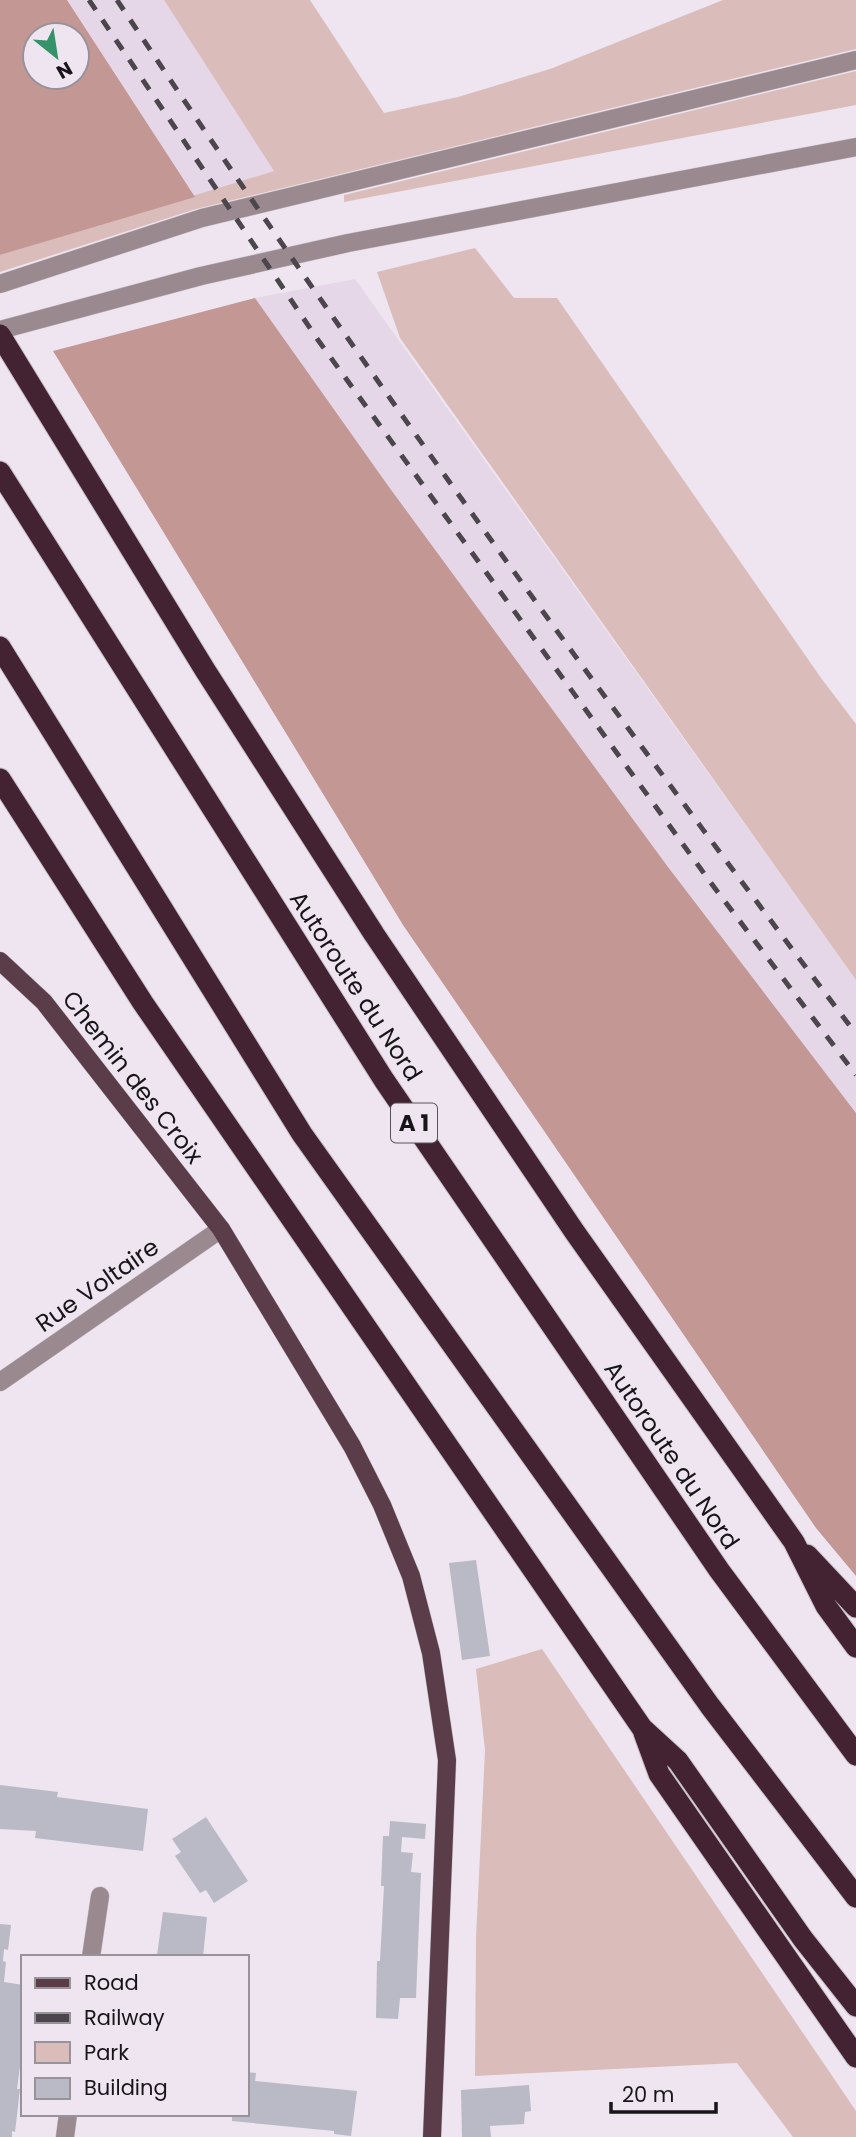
<svg xmlns="http://www.w3.org/2000/svg" width="856" height="2137" viewBox="0 0 856 2137" font-family="Poppins,sans-serif">
<style>
.built{fill:#e6d7e8}
.green{fill:#dabdba}
.forest{fill:#c39793;fill-rule:evenodd}
.building{fill:#bab9c6}
.lines{fill:none;stroke-linecap:round;stroke-linejoin:round}
.minor-casing{stroke:#c7c0c9;stroke-width:19}
.major-casing{stroke:#c7c0c9;stroke-width:19}
.highway-casing{stroke:#c7c0c9;stroke-width:23}
.minor{stroke:#9b8990;stroke-width:18}
.major{stroke:#5a3d49;stroke-width:18}
.highway{stroke:#432331;stroke-width:21}
.rail{stroke:#4b464c;stroke-width:5;stroke-dasharray:12 12;stroke-linecap:butt}
.labels{text-anchor:middle;dominant-baseline:central;stroke-width:7;stroke-linejoin:round;paint-order:stroke}
.shield{fill:#eee5f0;stroke:#58535a;stroke-width:2}
.shield-label{font-size:23px;font-weight:bold;fill:#181519}
.street-label{font-size:24px;fill:#181519;stroke:#eee5f0}
</style>
<rect width="100%" height="100%" fill="#eee5f0"/>
<!-- built -->
<path class="built" d="M 67,0 L 164,0 L 275,171 L 195,197 Z
M 355,279 L 856,980 L 856,1113 L 668,867 L 389,487 L 255,298 Z"/>
<!-- green -->
<path class="green" d="M 164,0 L 310,0 L 384,113 L 458,97 L 550,69 L 723,0 L 856,0 L 856,49 L 196,209 L 0,272 L 0,255 L 274,171 Z
M 856,71 L 856,105 L 344,202 L 344,195 Z
M 475,248 L 514,298 L 557,298 L 821,678 L 856,724 L 856,980 L 400,338 L 377,272 Z
M 542,1649 L 856,2111 L 856,2137 L 793,2137 L 737,2063 L 475,2076 L 476,1938 L 485,1750 L 476,1669 Z"/>
<!-- forest -->
<path class="forest" d="M 0,0 L 67,0 L 195,197 L 0,255 ZM 35,35 L 77,35 L 77,77 L 35,77 Z
M 255,298 L 389,487 L 668,867 L 856,1113 L 856,1576 L 816,1528 L 403,925 L 53,351 Z"/>
<!-- building -->
<path class="building" d="M 476,1560 L 490,1656 L 462,1660 L 449,1563 Z
M 0,1785 L 58,1792 L 57,1797 L 148,1809 L 143,1851 L 35,1838 L 36,1831 L 0,1829 Z
M 206,1817 L 248,1881 L 214,1903 L 206,1890 L 200,1893 L 175,1856 L 181,1852 L 172,1839 Z
M 390,1821 L 426,1824 L 425,1839 L 402,1837 L 401,1852 L 413,1853 L 411,1872 L 421,1873 L 416,1998 L 400,1998 L 398,2019 L 376,2018 L 377,1961 L 380,1961 L 384,1886 L 381,1886 L 383,1836 L 389,1836 Z
M 163,1912 L 207,1917 L 203,1957 L 157,1955 Z
M 0,1924 L 11,1925 L 8,1950 L 4,1949 L 3,1961 L 6,1962 L 4,1982 L 23,1985 L 23,2044 L 17,2089 L 20,2089 L 15,2132 L 12,2131 L 12,2137 L 0,2137 Z
M 247,2072 L 256,2073 L 255,2081 L 357,2091 L 351,2136 L 334,2134 L 334,2131 L 232,2121 L 232,2114 L 247,2114 Z
M 529,2085 L 531,2111 L 525,2112 L 524,2124 L 490,2126 L 491,2137 L 462,2137 L 461,2090 Z"/>
<g class="lines">
<defs>
<path id="minor" d="M 0,284 L 202,218 L 856,60
M 0,330 L 201,276 L 348,243 L 856,147
M 0,1382 L 221,1229
M 91,1957 L 100,1896
M 65,2137 L 68,2114"/>
<path id="major" d="M 0,961 L 44,1002 L 221,1229 L 352,1446 L 382,1505 L 411,1576 L 431,1653 L 447,1760 L 432,2137"/>
<path id="highway" d="M 0,335 L 205,670 L 374,934 L 574,1231 L 794,1542 L 826,1606 L 856,1647
M 0,472 L 384,1080 L 719,1570 L 856,1755
M 0,647 L 302,1134 L 710,1706 L 856,1897
M 0,779 L 143,1003 L 642,1728 L 678,1761 L 803,1939 L 856,2006
M 807,1555 L 856,1607
M 644,1733 L 659,1774 L 856,2057"/>
</defs>
<!-- minor casing -->
<use href="#minor" class="minor-casing"/>
<!-- major casing -->
<use href="#major" class="major-casing"/>
<!-- highway casing -->
<use href="#highway" class="highway-casing"/>
<!-- minor -->
<use href="#minor" class="minor"/>
<!-- major -->
<use href="#major" class="major"/>
<!-- highway -->
<use href="#highway" class="highway"/>
<!-- rail -->
<path class="rail" d="M 89,0 L 318,340 L 711,883 L 856,1075
M 117,0 C 351,353 601,696 856,1034"/>
</g>
<g class="labels">
<!-- shield labels -->
<rect class="shield" x="391" y="1103.5" width="46" height="39" rx="5"/>
<g class="shield-label">
<text x="414" y="1123">A 1</text>
</g>
<!-- street labels -->
<g class="street-label">
<text transform="translate(356 986) rotate(57)">Autoroute du Nord</text>
<text transform="translate(133 1077) rotate(52)">Chemin des Croix</text>
<text transform="translate(97 1285) rotate(-35)">Rue Voltaire</text>
<text transform="translate(672 1455) rotate(56)">Autoroute du Nord</text>
</g>
</g>
<!-- legend -->
<rect x="21" y="1955" width="228" height="161" fill="#eee5f0" stroke="#98929a" stroke-width="2"/>
<rect x="35" y="1978" width="35" height="10" fill="#5a3d49" stroke="#98929a" stroke-width="2"/>
<text x="84" y="1990" font-size="21" fill="#181519">Road</text>
<rect x="35" y="2013" width="35" height="10" fill="#4b464c" stroke="#98929a" stroke-width="2"/>
<text x="84" y="2025" font-size="21" fill="#181519">Railway</text>
<rect x="35" y="2042" width="35" height="21" fill="#dabdba" stroke="#98929a" stroke-width="2"/>
<text x="84" y="2060" font-size="21" fill="#181519">Park</text>
<rect x="35" y="2078" width="35" height="21" fill="#bab9c6" stroke="#98929a" stroke-width="2"/>
<text x="84" y="2095" font-size="21" fill="#181519">Building</text>
<!-- north arrow -->
<g transform="translate(56 56) rotate(150)"><circle r="33" fill="#eee5f0" stroke="#98929a" stroke-width="2"/>
<path d="M0-5L12 26L0 18L-12 26Z" fill="#359269"/>
<text y="-10" font-size="19" font-weight="bold" text-anchor="middle" fill="#181519">N</text>
</g>
<!-- scale -->
<path d="M611 2102v10h105v-10" fill="none" stroke="#181519" stroke-width="3.5"/>
<text x="622" y="2102" font-size="21" fill="#181519" stroke="#eee5f0" stroke-width="5" paint-order="stroke">20 m</text>
</svg>
